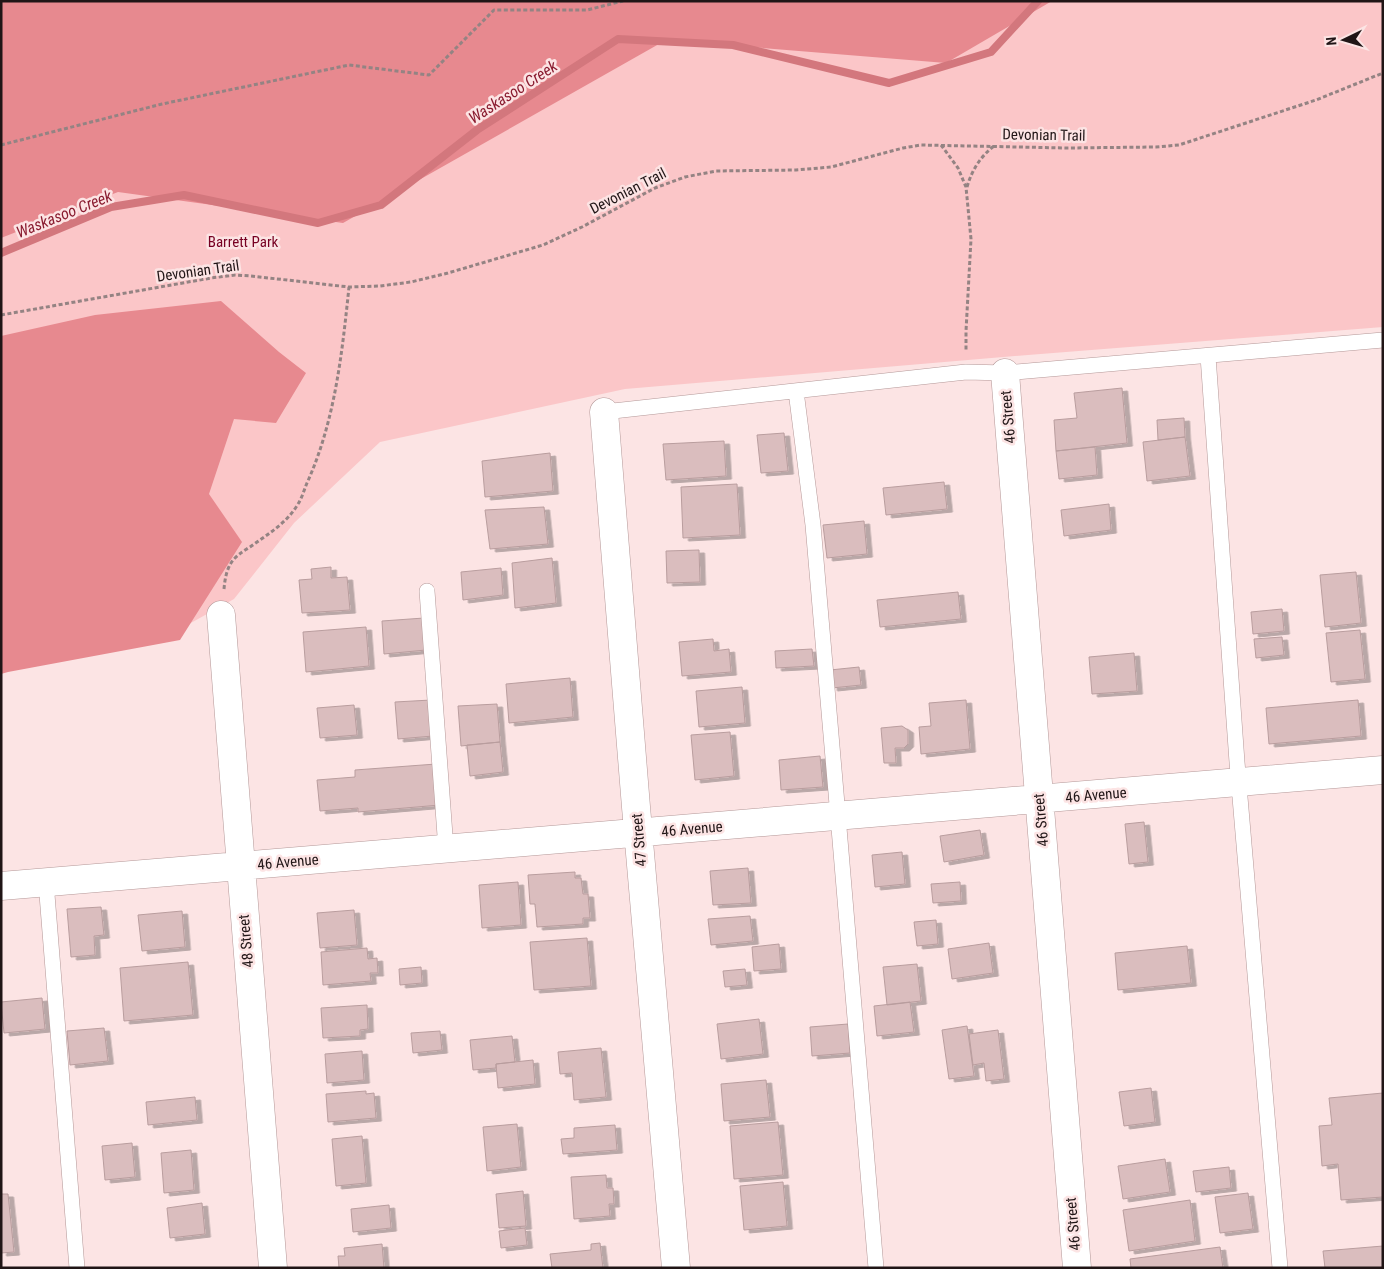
<svg xmlns="http://www.w3.org/2000/svg" width="1384" height="1269" viewBox="0 0 1384 1269" font-family="'Roboto Condensed',sans-serif">
<style>
.green{fill:#fbc6c8}
.forest{fill:#e7898f}
.lines{fill:none;stroke-linecap:round;stroke-linejoin:round}
.stream{stroke:#d3777d;stroke-width:8}
.building{fill:#dabdbe;stroke:#b99d9e;filter:url(#shadow)}
.lane-casing{stroke:#b49898;stroke-width:16}
.street-casing{stroke:#b49898;stroke-width:29}
.path{stroke:#948383;stroke-width:3;stroke-dasharray:4 2.5;stroke-linecap:butt}
.lane{stroke:#fff;stroke-width:15}
.street{stroke:#fff;stroke-width:28}
.labels{text-anchor:middle;dominant-baseline:central;stroke-width:5;stroke-linejoin:round;paint-order:stroke}
.street-label{font-size:15px;fill:#201516;stroke:#fce4e4}
.park-label{font-size:15px;fill:#702;stroke:#fce4e4}
.water-label{font-size:16px;font-style:italic;fill:#8a1c30;stroke:#fce4e4}
</style>
<defs>
<filter id="shadow"><feDropShadow dx="5.5" dy="3" stdDeviation="0" flood-color="#0004"/></filter>
</defs>
<rect width="100%" height="100%" fill="#fce4e4"/>
<!-- green -->
<path class="green" d="M 1,1 L 1383,1 L 1383,327 L 1028,355 L 625,389 L 380,442 L 294,523 L 234,599 L 180,629 L 1,663 Z"/>
<!-- forest -->
<path class="forest" d="M 1,1 L 1052,1 L 946,63 L 666,40 L 343,223 L 118,192 L 1,238 Z
M 221,301 L 279,352 L 306,373 L 276,423 L 234,419 L 209,494 L 242,542 L 180,640 L 8,672 L 1,674 L 1,336 L 95,315 Z"/>
<g class="lines">
<!-- stream -->
<path class="stream" d="M 1,253 L 111,207 L 184,195 L 318,223 L 381,205 L 477,130 L 618,39 L 733,45 L 889,83 L 991,52 L 1038,1"/>
</g>
<!-- building -->
<path class="building" d="M 1122,388 L 1127,443 L 1056,451 L 1054,420 L 1077,418 L 1074,393 Z
M 1184,418 L 1185,437 L 1158,440 L 1157,420 Z
M 784,433 L 788,471 L 761,473 L 757,435 Z
M 1185,437 L 1190,476 L 1147,481 L 1143,442 Z
M 724,441 L 726,476 L 666,480 L 663,444 Z
M 1095,447 L 1097,475 L 1059,479 L 1056,451 Z
M 550,453 L 553,491 L 485,497 L 482,461 Z
M 944,482 L 947,509 L 886,515 L 883,488 Z
M 737,484 L 740,535 L 683,538 L 681,487 Z
M 1109,504 L 1111,530 L 1064,536 L 1061,510 Z
M 544,507 L 548,544 L 490,549 L 485,510 Z
M 864,521 L 867,554 L 827,558 L 823,525 Z
M 699,550 L 700,582 L 667,583 L 666,551 Z
M 552,558 L 556,603 L 515,608 L 512,563 Z
M 331,567 L 331,578 L 347,577 L 350,610 L 302,613 L 299,580 L 312,579 L 311,569 Z
M 501,568 L 503,595 L 463,600 L 461,572 Z
M 1356,572 L 1361,623 L 1325,627 L 1320,575 Z
M 958,592 L 961,619 L 880,627 L 877,600 Z
M 1282,609 L 1284,631 L 1253,634 L 1251,612 Z
M 424,618 L 426,650 L 384,654 L 382,621 Z
M 366,627 L 369,666 L 306,672 L 303,632 Z
M 1360,630 L 1365,679 L 1331,682 L 1326,633 Z
M 1282,637 L 1284,655 L 1256,658 L 1254,639 Z
M 713,639 L 714,651 L 729,649 L 731,672 L 682,676 L 679,642 Z
M 812,649 L 814,666 L 776,668 L 775,651 Z
M 1134,653 L 1137,691 L 1092,694 L 1089,657 Z
M 859,667 L 861,685 L 832,688 L 830,670 Z
M 570,678 L 573,717 L 509,723 L 506,684 Z
M 742,687 L 745,723 L 699,727 L 696,691 Z
M 431,700 L 433,736 L 398,739 L 395,702 Z
M 966,700 L 970,749 L 921,754 L 919,727 L 931,726 L 929,703 Z
M 1358,700 L 1361,736 L 1269,744 L 1266,708 Z
M 497,704 L 500,742 L 461,746 L 458,706 Z
M 354,705 L 357,735 L 320,738 L 317,708 Z
M 902,726 L 908,730 L 908,744 L 904,748 L 895,748 L 896,763 L 884,763 L 881,728 Z
M 730,732 L 734,776 L 695,780 L 691,735 Z
M 500,742 L 503,772 L 470,776 L 467,745 Z
M 820,756 L 823,787 L 781,790 L 779,760 Z
M 436,764 L 440,805 L 358,812 L 358,808 L 320,811 L 317,780 L 355,777 L 355,770 Z
M 1144,822 L 1148,862 L 1129,864 L 1125,824 Z
M 980,830 L 984,855 L 944,862 L 940,836 Z
M 902,852 L 905,884 L 875,887 L 872,855 Z
M 748,868 L 751,903 L 713,905 L 710,871 Z
M 575,872 L 575,878 L 581,878 L 583,894 L 588,894 L 590,918 L 583,918 L 583,924 L 537,927 L 535,904 L 530,904 L 528,875 Z
M 518,882 L 521,925 L 482,928 L 479,885 Z
M 960,882 L 961,901 L 933,903 L 931,884 Z
M 101,907 L 104,935 L 94,936 L 95,955 L 71,957 L 67,909 Z
M 354,910 L 357,945 L 320,948 L 317,913 Z
M 182,911 L 185,947 L 142,951 L 138,915 Z
M 750,916 L 753,941 L 711,945 L 708,919 Z
M 936,920 L 938,944 L 917,946 L 914,922 Z
M 587,938 L 591,986 L 534,990 L 530,942 Z
M 989,943 L 993,973 L 952,979 L 948,949 Z
M 779,944 L 781,969 L 754,971 L 752,947 Z
M 1187,946 L 1191,983 L 1118,990 L 1115,953 Z
M 367,948 L 368,959 L 377,958 L 378,973 L 370,973 L 371,981 L 323,985 L 321,952 Z
M 188,962 L 193,1015 L 124,1021 L 120,968 Z
M 917,964 L 921,1001 L 887,1005 L 883,967 Z
M 421,967 L 422,983 L 400,985 L 399,969 Z
M 745,969 L 747,985 L 725,987 L 723,971 Z
M 42,998 L 45,1029 L 4,1033 L 1,1002 Z
M 910,1002 L 914,1032 L 877,1036 L 874,1006 Z
M 367,1005 L 368,1029 L 360,1030 L 360,1036 L 323,1038 L 321,1008 Z
M 759,1019 L 763,1054 L 721,1059 L 717,1024 Z
M 848,1024 L 850,1053 L 812,1056 L 810,1027 Z
M 967,1026 L 974,1076 L 949,1079 L 942,1030 Z
M 104,1028 L 108,1061 L 70,1065 L 67,1031 Z
M 998,1030 L 1004,1079 L 986,1081 L 984,1063 L 973,1065 L 969,1034 Z
M 440,1031 L 442,1050 L 413,1053 L 411,1033 Z
M 512,1036 L 515,1062 L 496,1064 L 496,1068 L 473,1070 L 470,1040 Z
M 601,1048 L 606,1097 L 574,1100 L 572,1073 L 560,1074 L 558,1052 Z
M 362,1051 L 364,1080 L 327,1083 L 325,1054 Z
M 533,1060 L 535,1084 L 498,1088 L 496,1064 Z
M 766,1080 L 770,1117 L 724,1121 L 721,1084 Z
M 1151,1088 L 1155,1122 L 1124,1126 L 1119,1092 Z
M 366,1091 L 366,1094 L 374,1093 L 376,1118 L 328,1122 L 326,1094 Z
M 1383,1093 L 1383,1197 L 1341,1200 L 1338,1164 L 1322,1166 L 1319,1126 L 1332,1125 L 1329,1098 Z
M 195,1097 L 197,1120 L 148,1125 L 146,1102 Z
M 778,1122 L 783,1175 L 734,1179 L 730,1126 Z
M 517,1124 L 521,1167 L 487,1171 L 483,1127 Z
M 615,1125 L 617,1150 L 563,1154 L 561,1139 L 574,1138 L 574,1128 Z
M 362,1136 L 366,1183 L 336,1186 L 332,1139 Z
M 132,1143 L 135,1177 L 105,1180 L 102,1146 Z
M 191,1150 L 194,1190 L 164,1193 L 161,1153 Z
M 1165,1159 L 1170,1192 L 1123,1199 L 1118,1166 Z
M 1229,1167 L 1231,1188 L 1196,1192 L 1193,1171 Z
M 606,1175 L 607,1188 L 613,1188 L 614,1204 L 609,1204 L 610,1216 L 574,1219 L 571,1177 Z
M 783,1182 L 787,1226 L 744,1230 L 740,1186 Z
M 523,1191 L 526,1226 L 499,1228 L 496,1194 Z
M 1248,1193 L 1253,1229 L 1220,1233 L 1215,1197 Z
M 1,1194 L 8,1194 L 14,1252 L 1,1253 Z
M 1190,1200 L 1195,1241 L 1129,1251 L 1123,1210 Z
M 202,1203 L 205,1234 L 170,1238 L 167,1208 Z
M 389,1205 L 391,1228 L 353,1232 L 351,1209 Z
M 525,1228 L 527,1245 L 501,1248 L 499,1231 Z
M 600,1243 L 603,1268 L 552,1268 L 550,1254 L 591,1250 L 591,1244 Z
M 382,1244 L 384,1268 L 339,1268 L 338,1256 L 345,1256 L 344,1248 Z
M 1383,1246 L 1383,1268 L 1325,1268 L 1323,1251 Z
M 1220,1247 L 1223,1268 L 1131,1268 L 1130,1259 Z"/>
<g class="lines">
<defs>
<path id="lane" d="M 1208,356 L 1237,762 L 1280,1268
M 796,391 L 813,525 L 838,816 L 876,1268
M 604,412 L 966,372 L 1005,373 L 1383,340
M 427,591 L 446,849
M 46,882 L 77,1268"/>
<path id="street" d="M 1005,373 L 1077,1268
M 604,412 L 636,807 L 676,1268
M 221,615 L 273,1268
M 1,886 L 1383,770"/>
</defs>
<!-- lane casing -->
<use href="#lane" class="lane-casing"/>
<!-- street casing -->
<use href="#street" class="street-casing"/>
<!-- path -->
<path class="path" d="M 1,145 L 162,104 L 349,65 L 429,75 L 494,10 L 587,10 L 623,1
M 941,145 L 958,168 L 966,187 L 971,239 L 966,331 L 966,351
M 967,187 C 972,170 980,157 994,146
M 1,315 L 211,278 L 235,275 L 251,276 L 349,287 L 380,286 L 411,282 L 448,273 L 543,245 L 582,227 L 655,188 L 685,177 L 716,171 L 796,170 L 831,167 L 903,148 L 921,145 L 1067,148 L 1156,147 L 1179,145 L 1316,100 L 1383,73
M 224,589 C 225,578 227,566 235,558 C 240,553 245,550 250,547 C 268,534 287,523 298,504 C 302,498 304,490 307,483 C 335,421 342,354 349,287"/>
<!-- lane -->
<use href="#lane" class="lane"/>
<!-- street -->
<use href="#street" class="street"/>
</g>
<g class="labels">
<!-- street labels -->
<g class="street-label">
<text transform="translate(1044 135) rotate(1)">Devonian Trail</text>
<text transform="translate(628 191) rotate(-27)">Devonian Trail</text>
<text transform="translate(198 271) rotate(-8)">Devonian Trail</text>
<text transform="translate(1008 417) rotate(-95)">46 Street</text>
<text transform="translate(1096 795) rotate(-5)">46 Avenue</text>
<text transform="translate(1041 820) rotate(-95)">46 Street</text>
<text transform="translate(692 829) rotate(-5)">46 Avenue</text>
<text transform="translate(639 840) rotate(-95)">47 Street</text>
<text transform="translate(288 862) rotate(-5)">46 Avenue</text>
<text transform="translate(246 941) rotate(-95)">48 Street</text>
<text transform="translate(1073 1224) rotate(-95)">46 Street</text>
</g>
<!-- park labels -->
<g class="park-label">
<text x="243" y="242">Barrett Park</text>
</g>
<!-- water labels -->
<g class="water-label">
<text transform="translate(513 92) rotate(-33)">Waskasoo Creek</text>
<text transform="translate(64 214) rotate(-22)">Waskasoo Creek</text>
</g>
</g>
<!-- border -->
<rect width="1384" height="1269" fill="none" stroke="#201516" stroke-width="5"/>
<!-- north arrow -->
<g transform="translate(1344 40) rotate(265)" stroke="#fce4e4" stroke-width="4" paint-order="stroke">
<path d="M0-4L9 19L0 12L-9 19Z" fill="#201516"/>
<text y="-8" font-size="14" font-weight="bold" text-anchor="middle" fill="#201516">N</text>
</g>
</svg>
